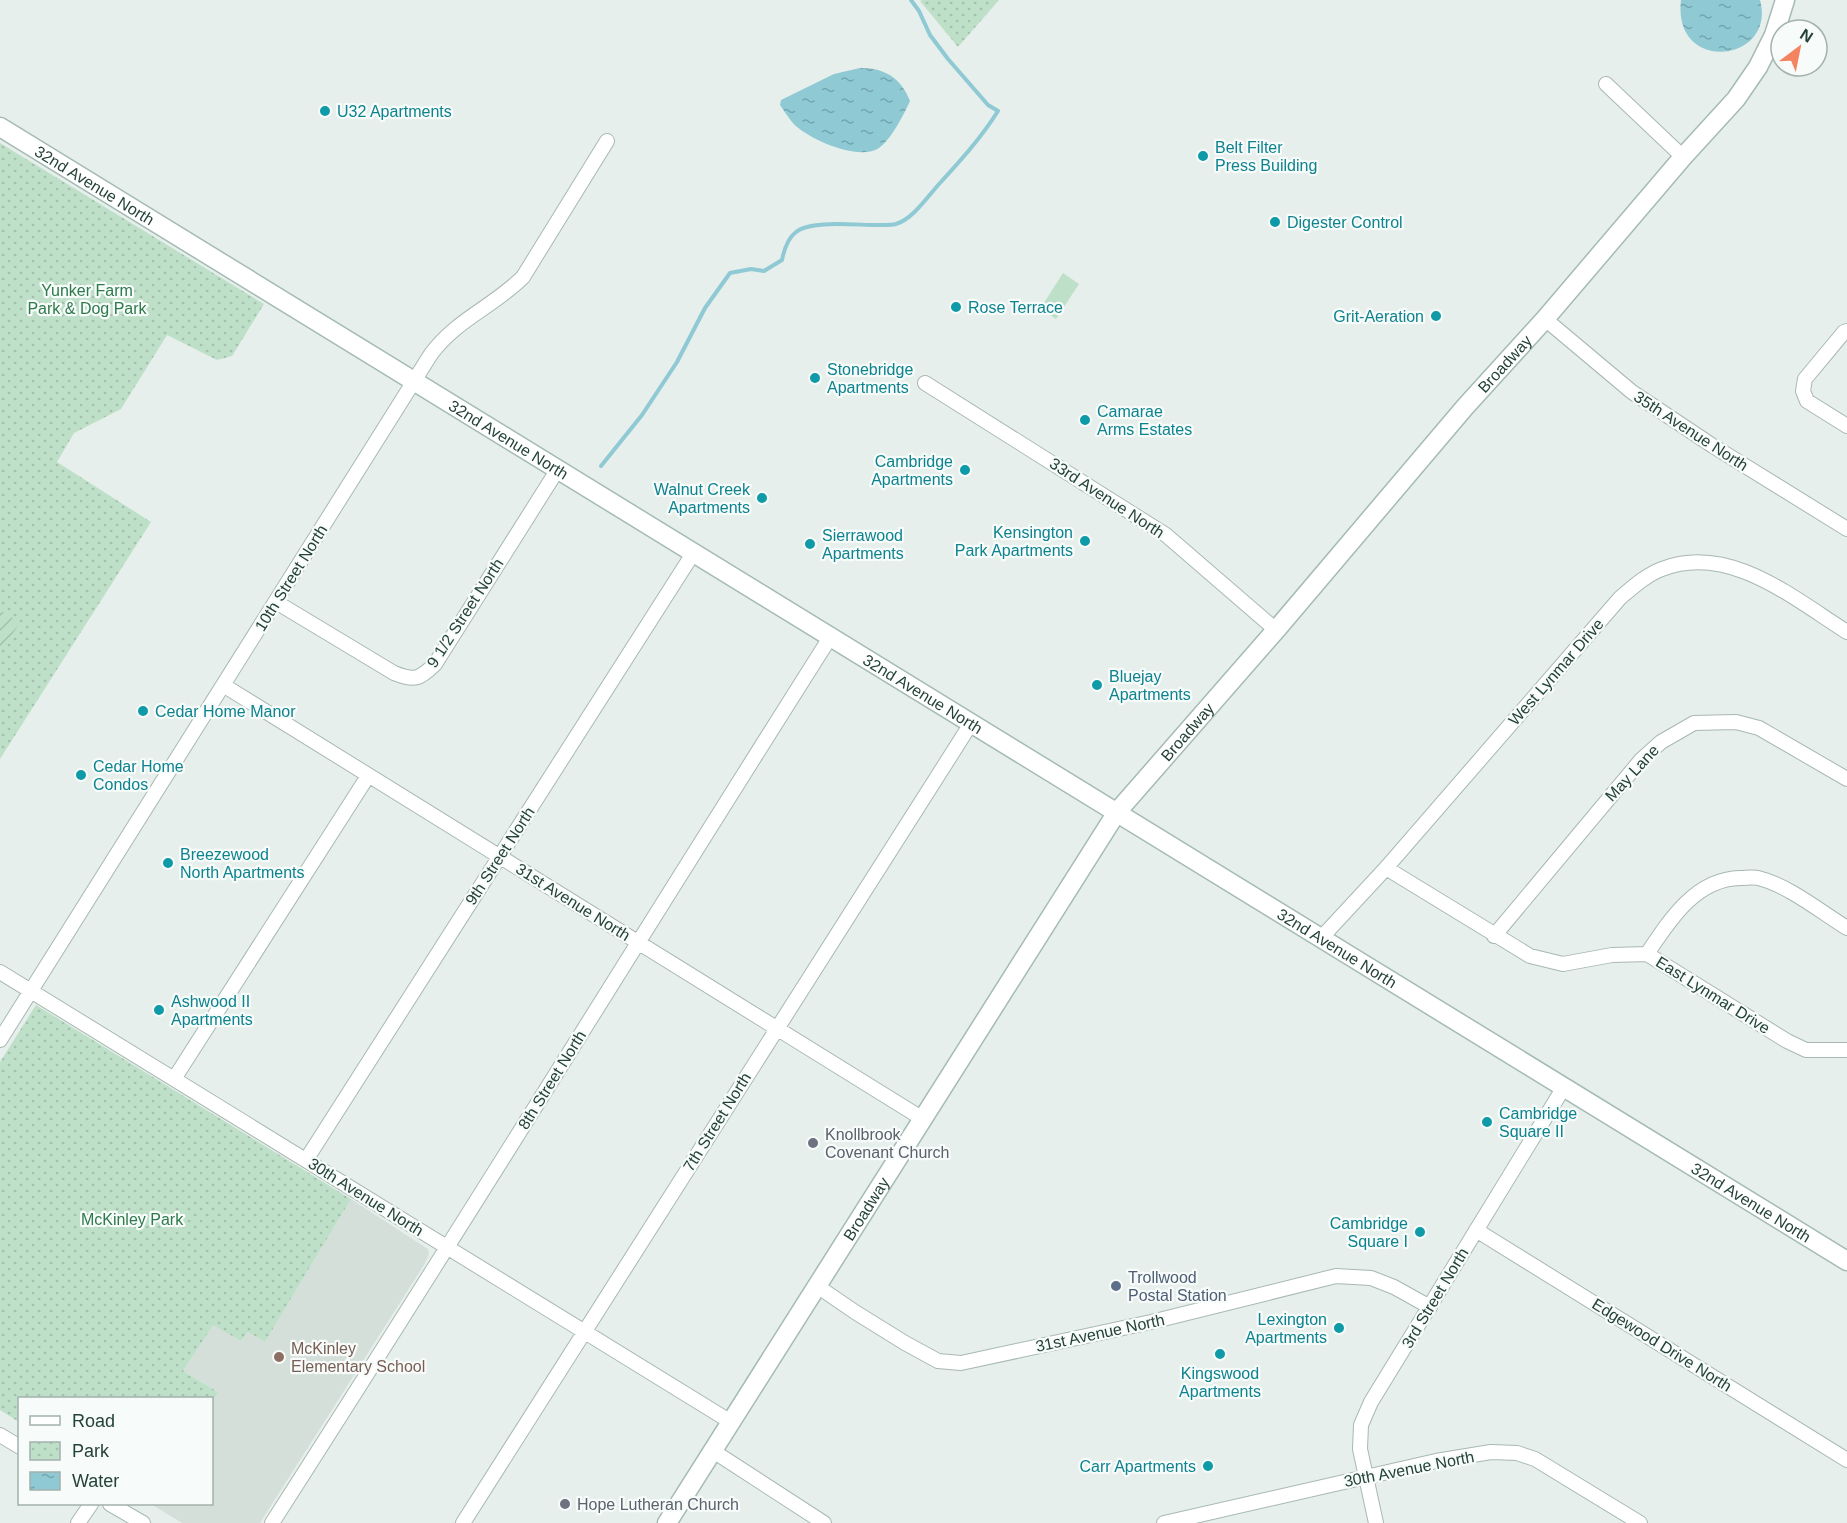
<svg xmlns="http://www.w3.org/2000/svg" width="1847" height="1523" viewBox="0 0 1847 1523" font-family="Arial,sans-serif">
<style>
.built{fill:#d4dfda}
.grass{fill:#bfe0c8}
.park{fill:url(#park-dots)}
.garden{fill:url(#garden-furrows)}
.water{fill:url(#water-ripples)}
.lines{fill:none;stroke-linecap:round;stroke-linejoin:round}
.stream{stroke:#8ec9d4;stroke-width:4}
.street-casing{stroke:#a8b8b2;stroke-width:16}
.secondary-casing{stroke:#a4bbb3;stroke-width:21}
.street{stroke:#fff;stroke-width:14}
.secondary{stroke:#fff;stroke-width:18}
.culture-dot{fill:#0f9aa8;stroke:#f7fbf9;stroke-width:2}
.worship-dot{fill:#6b7280;stroke:#f7fbf9;stroke-width:2}
.service-dot{fill:#5c6f8a;stroke:#f7fbf9;stroke-width:2}
.education-dot{fill:#8d6e63;stroke:#f7fbf9;stroke-width:2}
.labels{text-anchor:middle;dominant-baseline:central;stroke-width:4.5;stroke-linejoin:round;paint-order:stroke}
.culture-label{font-size:16px;fill:#0d838f;stroke:#f7fbf9;text-anchor:start}
.street-label{font-size:16px;fill:#24423a;stroke:#f7fbf9}
.park-label{font-size:16px;fill:#2d7a4b;stroke:#f7fbf9}
.worship-label{font-size:16px;fill:#5b616d;stroke:#f7fbf9;text-anchor:start}
.service-label{font-size:16px;fill:#4e5e75;stroke:#f7fbf9;text-anchor:start}
.education-label{font-size:16px;fill:#785e54;stroke:#f7fbf9;text-anchor:start}
</style>
<defs>
<pattern id="park-dots" width="8" height="8" patternUnits="userSpaceOnUse" patternTransform="scale(1.5)"><rect width="8" height="8" fill="#bfe0c8"/><path d="M2 2h.1M6 6h.1" fill="none" stroke="#a4c1ad" stroke-width="1.8" stroke-linecap="round"/></pattern>
<pattern id="garden-furrows" width="10" height="10" patternUnits="userSpaceOnUse" patternTransform="scale(1.5)"><rect width="10" height="10" fill="#bfe0c8"/><path d="M-1 1l2-2M0 10L10 0M9 11l2-2" fill="none" stroke="#a4c1ad"/></pattern>
<pattern id="water-ripples" width="26" height="14" patternUnits="userSpaceOnUse" patternTransform="scale(1.5)"><rect width="26" height="14" fill="#8ec9d4"/><path d="M2 4q2-2 4 0t4 0M15 11q2-2 4 0t4 0" fill="none" stroke="#74a5ad"/></pattern>
</defs>
<rect width="100%" height="100%" fill="#e6efeb"/>
<!-- built -->
<path class="built" d="M 351,1199 L 428,1249 L 429,1254 L 424,1265 L 260,1523 L 182,1523 L 151,1504 L 212,1504 L 212,1403 L 218,1392 L 183,1371 L 213,1324 L 241,1341 L 248,1332 L 265,1342 Z"/>
<!-- grass -->
<path class="grass" d="M 1063,273 L 1079,284 L 1056,319 L 1040,309 Z"/>
<!-- park -->
<path class="park" d="M 922,0 L 999,0 L 958,47 L 920,1 Z
M 0,143 L 264,304 L 232,356 L 217,360 L 167,335 L 121,409 L 74,433 L 57,462 L 151,522 L 0,759 Z
M 36,1005 L 351,1199 L 265,1342 L 248,1332 L 241,1341 L 213,1325 L 183,1371 L 218,1392 L 212,1403 L 212,1398 L 20,1398 L 19,1422 L 0,1410 L 0,1062 Z"/>
<!-- garden -->
<path class="garden" d="M 0,610 L 20,623 L 0,652 Z"/>
<!-- water -->
<path class="water" d="M 1681,0 L 1760,0 C 1777,63 1672,75 1681,0 Z
M 860,68 C 884,67 902,79 910,101 C 904,114 891,140 879,148 C 859,161 814,141 797,127 C 791,122 785,112 780,105 L 781,100 L 834,74 Z"/>
<g class="lines">
<!-- stream -->
<path class="stream" d="M 601,466 L 642,415 L 677,362 L 705,308 L 730,273 L 751,269 L 764,271 L 782,260 C 784,250 788,238 796,232 C 811,219 862,226 882,225 C 887,225 892,225 896,224 C 913,219 928,196 940,183 C 961,160 981,138 998,111 L 988,105 L 948,59 L 930,35 L 919,11 L 911,0"/>
<defs>
<path id="street" d="M 1606,84 L 1683,157
M 1545,319 L 1632,392 L 1713,446 L 1847,529
M 1847,331 L 1844,332 L 1805,379 L 1803,391 L 1807,401 L 1847,426
M 925,383 L 1166,535 L 1276,630
M 276,602 L 394,673 C 414,681 419,680 435,664 L 558,469
M 223,685 L 923,1119
M 1386,868 L 1530,956 L 1563,964 L 1612,955 L 1647,954 L 1787,1041 L 1806,1050 L 1847,1050
M 1494,936 L 1641,760 L 1661,742 L 1694,723 L 1736,722 L 1759,728 L 1847,779
M 1322,937 L 1386,868 L 1620,598 C 1633,587 1646,575 1662,569 C 1729,543 1793,598 1847,632
M 1647,954 C 1669,921 1695,879 1740,878 C 1746,878 1753,877 1758,878 C 1788,885 1821,912 1847,928
M 0,972 L 731,1422
M 0,1040 L 431,354 C 457,319 493,307 523,277 L 607,141
M 174,1079 L 368,776
M 306,1160 L 694,552
M 1476,1230 L 1847,1460
M 817,1286 L 855,1312 L 905,1343 L 938,1361 L 961,1363 L 1151,1322 L 1336,1276 L 1371,1278 L 1394,1287 L 1430,1307
M 0,1435 L 20,1447
M 713,1451 L 824,1523
M 110,1504 L 143,1523
M 78,1523 L 91,1504
M 272,1523 C 461,1229 644,931 831,636
M 463,1523 L 972,722
M 1164,1523 L 1436,1461 L 1491,1452 L 1517,1453 L 1535,1459 L 1640,1523
M 1376,1523 L 1360,1449 L 1361,1425 L 1371,1402 L 1564,1087"/>
<g id="secondary">
<path id="s1" d="M 0,127 L 1847,1261"/>
<path id="s2" d="M 667,1523 L 1117,812 L 1276,630 L 1465,407 L 1545,319 L 1683,157 L 1736,99 L 1758,67 L 1774,35 L 1785,0"/>
</g>
</defs>
<!-- street casing -->
<use href="#street" class="street-casing"/>
<!-- secondary casing -->
<use href="#secondary" class="secondary-casing"/>
<!-- street -->
<use href="#street" class="street"/>
<!-- secondary -->
<use href="#secondary" class="secondary"/>
</g>
<!-- markers -->
<g class="culture-dot">
<circle cx="325" cy="111" r="6"/>
<circle cx="1203" cy="156" r="6"/>
<circle cx="1275" cy="222" r="6"/>
<circle cx="956" cy="307" r="6"/>
<circle cx="1436" cy="316" r="6"/>
<circle cx="815" cy="378" r="6"/>
<circle cx="1085" cy="420" r="6"/>
<circle cx="965" cy="470" r="6"/>
<circle cx="762" cy="498" r="6"/>
<circle cx="1085" cy="541" r="6"/>
<circle cx="810" cy="544" r="6"/>
<circle cx="1097" cy="685" r="6"/>
<circle cx="143" cy="711" r="6"/>
<circle cx="81" cy="775" r="6"/>
<circle cx="168" cy="863" r="6"/>
<circle cx="159" cy="1010" r="6"/>
<circle cx="1487" cy="1122" r="6"/>
<circle cx="1420" cy="1232" r="6"/>
<circle cx="1339" cy="1328" r="6"/>
<circle cx="1220" cy="1354" r="6"/>
<circle cx="1208" cy="1466" r="6"/>
</g>
<g class="worship-dot">
<circle cx="813" cy="1143" r="6"/>
<circle cx="565" cy="1504" r="6"/>
</g>
<circle class="service-dot" cx="1116" cy="1286" r="6"/>
<circle class="education-dot" cx="279" cy="1357" r="6"/>
<g class="labels">
<!-- culture labels -->
<g class="culture-label">
<text x="337" y="111">U32 Apartments</text>
<text x="1215" y="147">Belt Filter<tspan x="1215" dy="18">Press Building</tspan></text>
<text x="1287" y="222">Digester Control</text>
<text x="968" y="307">Rose Terrace</text>
<text x="1424" y="316" text-anchor="end">Grit-Aeration</text>
<text x="827" y="369">Stonebridge<tspan x="827" dy="18">Apartments</tspan></text>
<text x="1097" y="411">Camarae<tspan x="1097" dy="18">Arms Estates</tspan></text>
<text x="953" y="461" text-anchor="end">Cambridge<tspan x="953" dy="18">Apartments</tspan></text>
<text x="750" y="489" text-anchor="end">Walnut Creek<tspan x="750" dy="18">Apartments</tspan></text>
<text x="1073" y="532" text-anchor="end">Kensington<tspan x="1073" dy="18">Park Apartments</tspan></text>
<text x="822" y="535">Sierrawood<tspan x="822" dy="18">Apartments</tspan></text>
<text x="1109" y="676">Bluejay<tspan x="1109" dy="18">Apartments</tspan></text>
<text x="155" y="711">Cedar Home Manor</text>
<text x="93" y="766">Cedar Home<tspan x="93" dy="18">Condos</tspan></text>
<text x="180" y="854">Breezewood<tspan x="180" dy="18">North Apartments</tspan></text>
<text x="171" y="1001">Ashwood II<tspan x="171" dy="18">Apartments</tspan></text>
<text x="1499" y="1113">Cambridge<tspan x="1499" dy="18">Square II</tspan></text>
<text x="1408" y="1223" text-anchor="end">Cambridge<tspan x="1408" dy="18">Square I</tspan></text>
<text x="1327" y="1319" text-anchor="end">Lexington<tspan x="1327" dy="18">Apartments</tspan></text>
<text x="1220" y="1373" text-anchor="middle">Kingswood<tspan x="1220" dy="18">Apartments</tspan></text>
<text x="1196" y="1466" text-anchor="end">Carr Apartments</text>
</g>
<!-- street labels -->
<g class="street-label">
<text stroke="none"><textPath href="#s1" startOffset="111">32nd Avenue North</textPath></text>
<text stroke="none"><textPath href="#s2" startOffset="1434">Broadway</textPath></text>
<text transform="translate(1691 431) rotate(33)">35th Avenue North</text>
<text stroke="none"><textPath href="#s1" startOffset="597">32nd Avenue North</textPath></text>
<text transform="translate(1107 498) rotate(33)">33rd Avenue North</text>
<text transform="translate(291 578) rotate(-58)">10th Street North</text>
<text transform="translate(465 613) rotate(-57)">9 1/2 Street North</text>
<text transform="translate(1556 672) rotate(-49)">West Lynmar Drive</text>
<text stroke="none"><textPath href="#s1" startOffset="1083">32nd Avenue North</textPath></text>
<text stroke="none"><textPath href="#s2" startOffset="948">Broadway</textPath></text>
<text transform="translate(1632 773) rotate(-47)">May Lane</text>
<text transform="translate(500 856) rotate(-57)">9th Street North</text>
<text transform="translate(573 902) rotate(32)">31st Avenue North</text>
<text stroke="none"><textPath href="#s1" startOffset="1569">32nd Avenue North</textPath></text>
<text transform="translate(1713 995) rotate(32)">East Lynmar Drive</text>
<text transform="translate(552 1080) rotate(-58)">8th Street North</text>
<text transform="translate(717 1122) rotate(-58)">7th Street North</text>
<text transform="translate(366 1197) rotate(32)">30th Avenue North</text>
<text stroke="none"><textPath href="#s1" startOffset="2055">32nd Avenue North</textPath></text>
<text stroke="none"><textPath href="#s2" startOffset="372">Broadway</textPath></text>
<text transform="translate(1435 1298) rotate(-59)">3rd Street North</text>
<text transform="translate(1100 1333) rotate(-12)">31st Avenue North</text>
<text transform="translate(1662 1345) rotate(32)">Edgewood Drive North</text>
<text transform="translate(1409 1469) rotate(-11)">30th Avenue North</text>
</g>
<!-- park labels -->
<g class="park-label">
<text x="87" y="290">Yunker Farm<tspan x="87" dy="18">Park &amp; Dog Park</tspan></text>
<text x="132" y="1219">McKinley Park</text>
</g>
<!-- worship labels -->
<g class="worship-label">
<text x="825" y="1134">Knollbrook<tspan x="825" dy="18">Covenant Church</tspan></text>
<text x="577" y="1504">Hope Lutheran Church</text>
</g>
<!-- service labels -->
<g class="service-label">
<text x="1128" y="1277">Trollwood<tspan x="1128" dy="18">Postal Station</tspan></text>
</g>
<!-- education labels -->
<g class="education-label">
<text x="291" y="1348">McKinley<tspan x="291" dy="18">Elementary School</tspan></text>
</g>
</g>
<!-- legend -->
<rect x="18" y="1397" width="195" height="108" fill="#f7fbf9" stroke="#a3b1ad" stroke-width="1.5"/>
<rect x="30" y="1416" width="30" height="9" fill="#ffffff" stroke="#a3b1ad" stroke-width="1.5"/>
<text x="72" y="1427" font-size="18" fill="#24423a">Road</text>
<rect x="30" y="1442" width="30" height="18" fill="url(#park-dots)" stroke="#a3b1ad" stroke-width="1.5"/>
<text x="72" y="1457" font-size="18" fill="#24423a">Park</text>
<rect x="30" y="1472" width="30" height="18" fill="url(#water-ripples)" stroke="#a3b1ad" stroke-width="1.5"/>
<text x="72" y="1487" font-size="18" fill="#24423a">Water</text>
<!-- north arrow -->
<g transform="translate(1799 48) rotate(32)"><circle r="28" fill="#f7fbf9" stroke="#a3b1ad" stroke-width="1.5"/>
<path d="M0-4.5L10 22L0 15L-10 22Z" fill="#f4845f"/>
<text y="-9" font-size="16" font-weight="bold" text-anchor="middle" fill="#24423a">N</text>
</g>
</svg>
